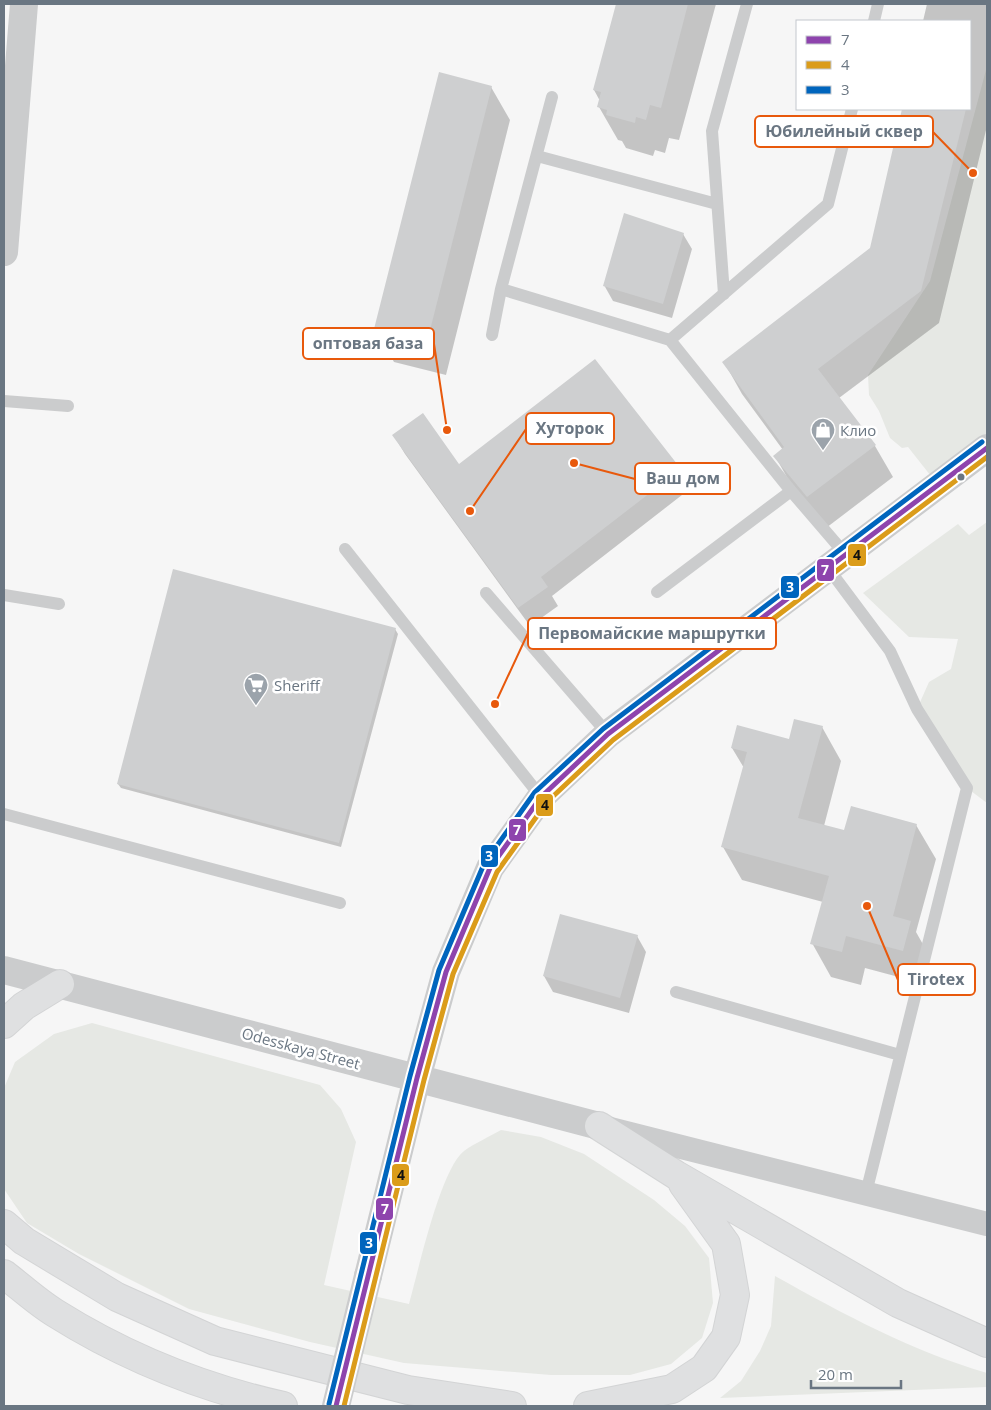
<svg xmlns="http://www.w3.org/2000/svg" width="991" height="1410" viewBox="0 0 991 1410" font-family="'Open Sans',sans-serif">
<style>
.green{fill:#e6e8e4}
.shadow{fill:#0003}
.building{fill:#cecfd0}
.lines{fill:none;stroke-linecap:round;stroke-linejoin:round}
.primary-casing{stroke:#d3d4d5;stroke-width:30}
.service{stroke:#cbcccd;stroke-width:12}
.minor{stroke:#cbcccd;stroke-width:24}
.tertiary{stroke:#cbcccd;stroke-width:28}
.primary{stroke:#dfe0e1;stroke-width:28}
.tertiary-bridge{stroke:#cbcccd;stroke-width:28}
.bus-1-casing{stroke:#fff;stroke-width:9}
.bus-2-casing{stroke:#fff;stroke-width:9}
.bus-3-casing{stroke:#fff;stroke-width:9}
.bus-1{stroke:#8e44ad;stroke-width:5}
.bus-2{stroke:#db9c1a;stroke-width:5}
.bus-3{stroke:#0065bd;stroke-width:5}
.bus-dot{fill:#6a7682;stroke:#fff;stroke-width:2}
.labels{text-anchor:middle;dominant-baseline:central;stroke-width:5;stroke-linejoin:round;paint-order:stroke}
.poi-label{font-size:15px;fill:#6a7682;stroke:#fff;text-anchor:start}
.street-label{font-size:15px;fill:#6a7682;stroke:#fff}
.leader{fill:none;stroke:#e8590c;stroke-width:2}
.callout-dot{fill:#e8590c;stroke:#fff;stroke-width:2}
.callout{fill:#fff;stroke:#e8590c;stroke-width:2}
.callout-label{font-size:16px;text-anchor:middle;font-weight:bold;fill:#6a7682}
.line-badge{stroke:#fff;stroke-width:2}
.badge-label{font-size:14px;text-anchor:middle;font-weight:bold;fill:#fff}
.pale-badge-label{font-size:14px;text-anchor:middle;font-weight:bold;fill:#111}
</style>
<rect width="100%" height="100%" fill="#f6f6f6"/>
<!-- green -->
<path class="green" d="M 987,66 L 987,448 L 938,485 L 908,447 L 902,448 L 890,438 L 879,411 L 869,395 L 868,375 L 930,281 Z
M 987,522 L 987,803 L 967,788 L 917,709 L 929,682 L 951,669 L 958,639 L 909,637 L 863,593 L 958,524 L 969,535 Z
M 92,1023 L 320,1085 L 341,1109 L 356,1142 L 324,1285 L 409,1304 C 418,1272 440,1170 464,1151 C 475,1143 489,1137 501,1130 L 541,1137 L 584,1154 L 654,1200 L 685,1226 L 709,1258 L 713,1303 L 702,1338 L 671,1364 L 630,1375 L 551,1375 L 404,1363 L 310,1342 L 189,1309 L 79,1254 L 27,1223 L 4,1189 L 4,1088 L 15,1062 L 54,1034 Z
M 775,1276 C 843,1314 912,1351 987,1373 L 987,1387 L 720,1398 L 741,1381 L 760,1351 L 771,1326 Z"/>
<!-- shadow -->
<path class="shadow" d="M 617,4 L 716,4 L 679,140 L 669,138 L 665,153 L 655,150 L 653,156 L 626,148 L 622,141 L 618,140 L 599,107 L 600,101 L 594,90 Z
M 927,4 L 987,4 L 987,126 L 939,323 L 839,398 L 875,446 L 893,477 L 826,528 L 793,488 L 775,456 L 783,450 L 742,394 L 724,362 L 871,248 L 903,109 L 970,109 L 970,21 L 923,21 Z
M 491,87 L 510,120 L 446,375 L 394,362 L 375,329 Z
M 683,234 L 692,249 L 672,318 L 613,301 L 604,285 Z
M 394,436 L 459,466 L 680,470 L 691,488 L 552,596 L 558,606 L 530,626 L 405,454 Z
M 395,629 L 398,634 L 341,847 L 121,788 L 118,784 Z
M 822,727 L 841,761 L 824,826 L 845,832 L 916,825 L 936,859 L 916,932 L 929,955 L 921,983 L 865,968 L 861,985 L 831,977 L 812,943 L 823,902 L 742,880 L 723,847 L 744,768 L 732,748 L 789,741 Z
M 637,936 L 646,952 L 629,1013 L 553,992 L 544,976 Z"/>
<!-- building -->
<path class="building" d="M 616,4 L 688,4 L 661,108 L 650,105 L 646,120 L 636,117 L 635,123 L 606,115 L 607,110 L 597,107 L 601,92 L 593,90 Z
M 439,72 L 492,86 L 427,342 L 374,329 Z
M 902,109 L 966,109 L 921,291 L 818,369 L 876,445 L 807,497 L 773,456 L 784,447 L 722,362 L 870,248 Z
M 624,213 L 684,233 L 663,304 L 603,286 Z
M 595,359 L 681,469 L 541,577 L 548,587 L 518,608 L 392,435 L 423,413 L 459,464 Z
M 173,569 L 396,628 L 339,843 L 117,784 Z
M 794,719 L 823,726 L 798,818 L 844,830 L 851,806 L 917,824 L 893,916 L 911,921 L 903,951 L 846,936 L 842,952 L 810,944 L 829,876 L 721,847 L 747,752 L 731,748 L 737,725 L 789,739 Z
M 560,914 L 638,935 L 620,998 L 543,976 Z"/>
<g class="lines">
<defs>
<path id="primary" d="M 4,1024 L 24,1006 L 60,984
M 599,1126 L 676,1175 L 898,1303 L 987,1343
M 4,1224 L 24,1241 L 117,1297 L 215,1341 L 408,1390 L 512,1406
M 4,1274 C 21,1287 37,1302 55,1313 C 125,1357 203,1388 283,1406
M 588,1406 L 672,1389 L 704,1368 L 726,1337 L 735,1295 L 726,1244 L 683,1184"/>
</defs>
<!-- primary casing -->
<use href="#primary" class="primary-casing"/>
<!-- service -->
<path class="service" d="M 874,21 L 878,4
M 537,156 L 717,204
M 501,289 L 670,340 L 791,491 L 846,555
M 724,294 L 712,131 L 747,4
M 492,335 L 501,289 L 552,97
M 670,340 L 828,204 L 852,109
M 4,401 L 68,406
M 345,549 L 541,797
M 828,568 L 890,651 L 917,709 L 967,788 L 866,1193
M 657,592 L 791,491
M 486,593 L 608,734
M 4,595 L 59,604
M 4,814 L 340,903
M 676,992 L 900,1055"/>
<!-- minor -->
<path class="minor" d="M 610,1129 L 987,1224"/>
<!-- tertiary -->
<path class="tertiary" d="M 4,252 L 24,4
M 4,970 L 599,1126
M 368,1276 L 417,1078 L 446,972 L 490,868 L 541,797 L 608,734 L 987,448"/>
<!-- primary -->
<use href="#primary" class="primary"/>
<!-- tertiary-bridge -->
<path class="tertiary-bridge" d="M 336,1406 L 368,1276"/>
<defs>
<path id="bus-1" d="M 336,1406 L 417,1078 L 446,972 L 490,868 L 541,797 L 608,734 L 987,448"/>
<path id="bus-2" d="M 344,1406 L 424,1080 L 453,974 L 497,872 L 547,802 L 613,740 L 987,457"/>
<path id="bus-3" d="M 329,1404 L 410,1076 L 439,970 L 484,864 L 535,792 L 603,729 L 982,442"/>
</defs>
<!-- bus-1 casing -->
<use href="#bus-1" class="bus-1-casing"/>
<!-- bus-2 casing -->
<use href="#bus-2" class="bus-2-casing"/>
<!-- bus-3 casing -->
<use href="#bus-3" class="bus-3-casing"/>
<!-- bus-1 -->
<use href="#bus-1" class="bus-1"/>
<!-- bus-2 -->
<use href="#bus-2" class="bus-2"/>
<!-- bus-3 -->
<use href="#bus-3" class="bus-3"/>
</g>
<!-- icons -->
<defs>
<symbol id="shop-pin" viewBox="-11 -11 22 30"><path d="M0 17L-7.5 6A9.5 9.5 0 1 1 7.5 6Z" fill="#9ba3ab" stroke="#fff"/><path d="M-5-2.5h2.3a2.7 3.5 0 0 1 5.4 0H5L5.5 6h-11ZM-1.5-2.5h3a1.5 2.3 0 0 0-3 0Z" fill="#fff"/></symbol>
<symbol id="supermarket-pin" viewBox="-11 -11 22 30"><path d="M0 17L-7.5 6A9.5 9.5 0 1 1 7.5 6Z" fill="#9ba3ab" stroke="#fff"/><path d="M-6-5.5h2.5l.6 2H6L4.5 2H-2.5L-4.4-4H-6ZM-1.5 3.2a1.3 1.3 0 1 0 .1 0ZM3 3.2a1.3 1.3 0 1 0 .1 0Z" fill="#fff"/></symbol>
</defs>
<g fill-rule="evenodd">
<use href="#shop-pin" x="809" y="416" width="28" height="38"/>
<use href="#supermarket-pin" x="242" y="671" width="28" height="38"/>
</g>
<!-- markers -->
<circle class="bus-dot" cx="961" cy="477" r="4.5"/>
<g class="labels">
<!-- poi labels -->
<g class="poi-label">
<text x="840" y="430">Клио</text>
<text x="274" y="685">Sheriff</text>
</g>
<!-- street labels -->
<g class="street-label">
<text transform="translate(301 1048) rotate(15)">Odesskaya Street</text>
</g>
</g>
<!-- callouts -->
<path class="leader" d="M973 173L933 132M447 430L434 344M470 511L526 429M574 463L635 479M495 704L528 633M867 906L898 980"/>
<g class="callout-dot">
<circle cx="973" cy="173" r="5"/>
<circle cx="447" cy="430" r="5"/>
<circle cx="470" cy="511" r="5"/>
<circle cx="574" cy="463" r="5"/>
<circle cx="495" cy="704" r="5"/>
<circle cx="867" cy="906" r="5"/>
</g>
<g class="callout">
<rect x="755" y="116" width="178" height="31" rx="5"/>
<rect x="303" y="328" width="131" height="31" rx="5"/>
<rect x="526" y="413" width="88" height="31" rx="5"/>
<rect x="635" y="463" width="95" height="31" rx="5"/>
<rect x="528" y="618" width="248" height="31" rx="5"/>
<rect x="898" y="964" width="77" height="31" rx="5"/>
</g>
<g class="callout-label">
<text x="844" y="137">Юбилейный сквер</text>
<text x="368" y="349">оптовая база</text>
<text x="570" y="434">Хуторок</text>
<text x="683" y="484">Ваш дом</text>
<text x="652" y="639">Первомайские маршрутки</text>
<text x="936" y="985">Tirotex</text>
</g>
<g class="line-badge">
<rect x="847" y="543" width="20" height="24" rx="5" fill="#db9c1a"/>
<rect x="816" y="558" width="19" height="24" rx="5" fill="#8e44ad"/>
<rect x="780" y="575" width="20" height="24" rx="5" fill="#0065bd"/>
<rect x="535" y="793" width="19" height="24" rx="5" fill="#db9c1a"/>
<rect x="508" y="818" width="19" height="24" rx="5" fill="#8e44ad"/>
<rect x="480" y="844" width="19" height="24" rx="5" fill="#0065bd"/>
<rect x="391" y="1163" width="19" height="24" rx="5" fill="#db9c1a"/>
<rect x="375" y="1197" width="19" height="24" rx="5" fill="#8e44ad"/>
<rect x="359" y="1231" width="19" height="24" rx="5" fill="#0065bd"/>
</g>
<g class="badge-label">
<text x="825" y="575">7</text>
<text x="790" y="592">3</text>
<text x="517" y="835">7</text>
<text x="489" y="861">3</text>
<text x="385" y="1214">7</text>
<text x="369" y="1248">3</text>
</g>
<g class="pale-badge-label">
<text x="857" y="560">4</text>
<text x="545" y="810">4</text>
<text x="401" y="1180">4</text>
</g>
<!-- border -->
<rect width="991" height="1410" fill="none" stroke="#6a7682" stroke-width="10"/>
<!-- legend -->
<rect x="796" y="20" width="175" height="90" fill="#ffffff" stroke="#c3c8cd"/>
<rect x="806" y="36" width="25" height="8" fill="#8e44ad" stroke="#c3c8cd"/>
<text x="841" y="45" font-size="15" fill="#6a7682">7</text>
<rect x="806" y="61" width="25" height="8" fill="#db9c1a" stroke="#c3c8cd"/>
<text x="841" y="70" font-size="15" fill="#6a7682">4</text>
<rect x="806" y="86" width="25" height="8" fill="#0065bd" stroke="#c3c8cd"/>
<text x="841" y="95" font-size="15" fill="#6a7682">3</text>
<!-- scale -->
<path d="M811 1380v8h90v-8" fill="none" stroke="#6a7682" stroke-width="2.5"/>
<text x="818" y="1380" font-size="15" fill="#6a7682" stroke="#ffffff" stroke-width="4" paint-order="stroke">20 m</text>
</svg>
